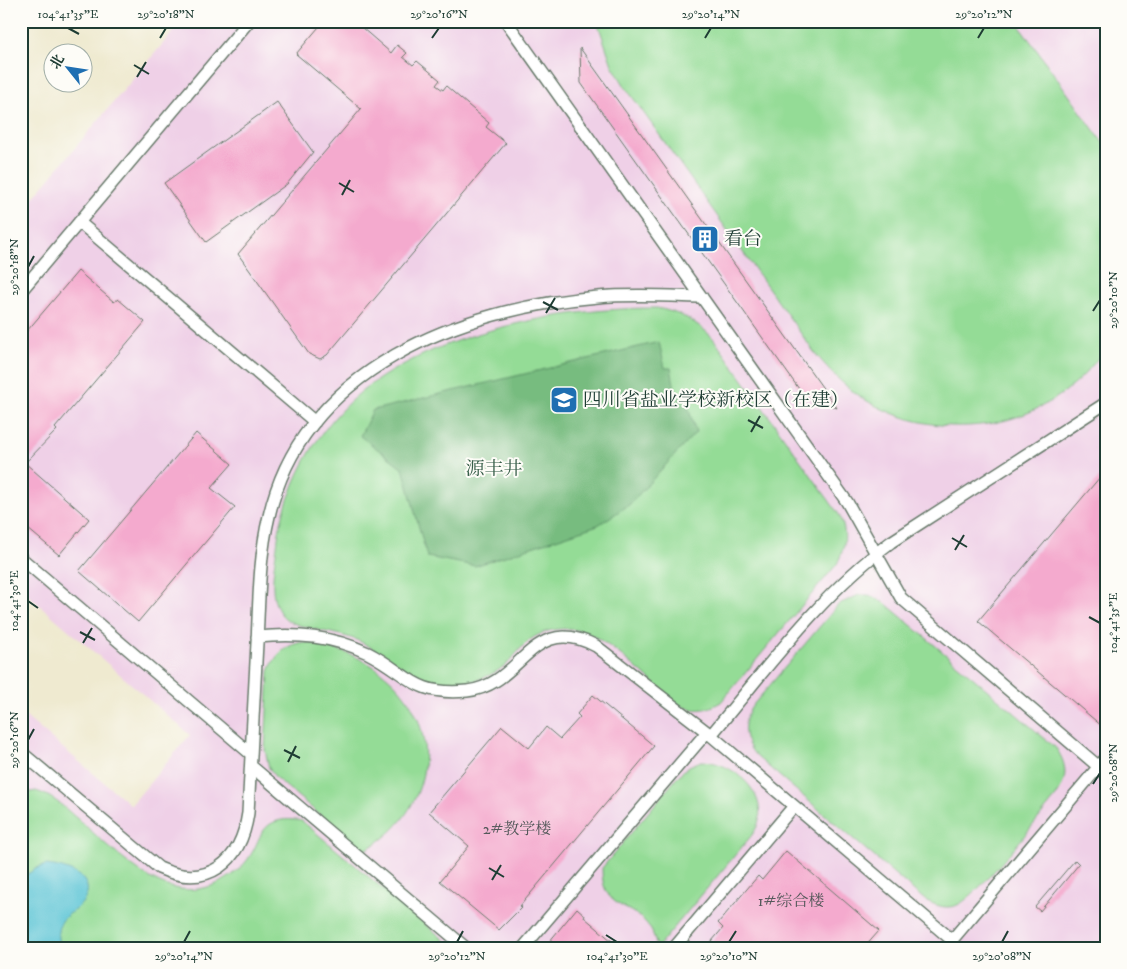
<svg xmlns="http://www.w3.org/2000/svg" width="1127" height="969" viewBox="0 0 1127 969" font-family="'IM FELL DW Pica','Noto Serif SC',serif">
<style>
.built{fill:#efd0e7}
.green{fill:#94dc96;stroke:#5a8c65}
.forest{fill:#77bc7f;stroke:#4b7c5a}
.water{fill:#5bc5d6;stroke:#3d8185}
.building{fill:#f4aace}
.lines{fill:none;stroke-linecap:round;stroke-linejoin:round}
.service-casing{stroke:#687a6b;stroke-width:14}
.service{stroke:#fff;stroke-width:11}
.ticks{fill:none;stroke:#1f3d34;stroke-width:2}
.labels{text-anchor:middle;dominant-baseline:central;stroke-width:4;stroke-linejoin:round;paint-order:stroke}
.number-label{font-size:16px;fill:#54585a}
.poi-label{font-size:19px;fill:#1f3d34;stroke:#fdfcf7;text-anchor:start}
.park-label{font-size:19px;fill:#365d48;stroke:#fdfcf7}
.neatline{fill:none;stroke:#1f3d34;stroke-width:2}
.ticks-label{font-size:12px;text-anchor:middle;fill:#1f3d34}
</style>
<rect width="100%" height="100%" fill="#fdfcf7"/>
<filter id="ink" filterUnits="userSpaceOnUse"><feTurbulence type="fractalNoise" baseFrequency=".02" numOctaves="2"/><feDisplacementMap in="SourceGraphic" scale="10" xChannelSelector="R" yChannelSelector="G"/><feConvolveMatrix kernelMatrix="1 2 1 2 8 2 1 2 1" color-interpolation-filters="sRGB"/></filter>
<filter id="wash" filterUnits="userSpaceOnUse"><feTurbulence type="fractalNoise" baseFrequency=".0096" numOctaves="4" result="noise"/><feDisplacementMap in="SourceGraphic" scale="20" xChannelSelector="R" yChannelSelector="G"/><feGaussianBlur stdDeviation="1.12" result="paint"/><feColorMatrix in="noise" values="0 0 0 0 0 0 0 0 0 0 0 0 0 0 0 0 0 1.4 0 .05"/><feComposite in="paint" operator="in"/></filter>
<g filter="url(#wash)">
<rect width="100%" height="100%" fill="#efead0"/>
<!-- built -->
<path class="built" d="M 182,21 L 1106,21 L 1106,948 L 21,948 L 21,713 L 131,805 L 190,735 L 21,589 L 21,212 Z"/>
<!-- green -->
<path class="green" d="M 597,21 L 1016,21 L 1106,147 L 1106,348 C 1096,361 1086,374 1073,385 C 1011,439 915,439 851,390 C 837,379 825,365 814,352 L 626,88 L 612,65 Z
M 657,308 C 681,313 696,321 713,338 L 838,513 C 848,532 846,545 837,564 L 721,702 C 706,711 695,712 679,705 C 654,685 618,648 591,635 C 569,624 541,628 524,645 C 517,652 511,661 503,667 C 487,679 465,685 445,684 C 411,682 388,655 359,641 C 339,632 299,629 286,619 C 266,603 274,568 277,546 C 279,527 284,509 291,492 C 305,454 329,418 361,392 C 438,331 562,308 657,308 Z
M 859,595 L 869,595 L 885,603 L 1056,748 C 1068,766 1068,779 1055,798 C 1038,818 975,901 955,906 C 944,909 935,905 925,900 L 756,756 C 742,739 741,722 753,705 L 839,604 Z
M 302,642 C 336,647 369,658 394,683 C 447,737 428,818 363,851 L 276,778 L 269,768 L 265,750 L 269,671 C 276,654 284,646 302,642 Z
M 701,761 C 736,761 777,801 752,835 L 657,948 C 648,896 601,921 602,868 L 680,774 L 689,766 Z
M 36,791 C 52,796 62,805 74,816 C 102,839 144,885 180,889 C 209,893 239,877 253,851 C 258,842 260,832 269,825 C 279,818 291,819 302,821 L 454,948 L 21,948 L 21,794 Z"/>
<!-- forest -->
<path class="forest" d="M 659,342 L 665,368 L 671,368 L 676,395 L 685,398 L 696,432 L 629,505 L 598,525 L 475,566 L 427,557 L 403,468 L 360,436 L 373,410 Z"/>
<!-- water -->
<path class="water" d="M 46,865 C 61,866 95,875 86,897 C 77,916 50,914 60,948 L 21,948 L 21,878 L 37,868 Z"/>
<g id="blocks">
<!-- building -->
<path class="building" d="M 324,21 L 354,21 L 391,53 L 397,45 L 407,53 L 403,57 L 413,65 L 417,61 L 440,80 L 436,85 L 443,90 L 446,86 L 489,123 L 486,127 L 506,143 L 327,355 L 320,359 L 309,354 L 238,254 L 361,109 L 296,54 Z
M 580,48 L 837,408 L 804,396 L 581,83 Z
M 277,102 L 313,152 L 287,184 L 206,242 L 164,183 Z
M 78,271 L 114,302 L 118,299 L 145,322 L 55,428 L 57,430 L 25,463 L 89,519 L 59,555 L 21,523 L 21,338 Z
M 196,433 L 232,464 L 211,488 L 235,507 L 138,622 L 79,571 Z
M 1106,470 L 1106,723 L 1103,727 L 978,621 Z
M 593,695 L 654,746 L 520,906 L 522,907 L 499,930 L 440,881 L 469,846 L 429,812 L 502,726 L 529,748 L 546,727 L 560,739 L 580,717 L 577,714 Z
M 786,851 L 879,931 L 864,948 L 706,948 L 723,928 L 718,923 L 758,876 L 762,880 Z
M 1075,860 L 1079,864 L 1040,911 L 1035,907 Z
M 577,908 L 585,915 L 584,917 L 620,948 L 544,948 Z"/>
</g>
</g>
<g filter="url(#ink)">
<use href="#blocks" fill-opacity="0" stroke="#687a6b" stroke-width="1"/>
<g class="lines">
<defs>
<path id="service" d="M 506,21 L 847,502 L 901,598 L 1099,767
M 79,222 L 315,422
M 21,291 L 249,21
M 21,558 L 251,754
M 257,637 C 297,633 332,636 368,653 C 409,674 413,696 467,691 C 523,685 530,612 596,646 L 707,732
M 711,735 C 767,668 820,595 891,542 L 1106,403
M 21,752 L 159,868 C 208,890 241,862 248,813 C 251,757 254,700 257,643 C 259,601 259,557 269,516 C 303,368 462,308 598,297 C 633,294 667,296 702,297
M 251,766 L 466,948
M 952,940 L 1106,758
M 523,948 L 707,732 L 952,940 L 954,948
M 674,948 L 794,806"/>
</defs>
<!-- service casing -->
<use href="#service" class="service-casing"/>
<!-- service -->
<use href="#service" class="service"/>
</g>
</g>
<!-- ticks -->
<path class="ticks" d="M 68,28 L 79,34M 160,38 L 166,28M 432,38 L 439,28M 705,38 L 711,28M 978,38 L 984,28M 134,65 L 149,74M 137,77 L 146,62M 339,183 L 354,192M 342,195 L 350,180M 28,267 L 34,256M 543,302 L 558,310M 1093,311 L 1100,300M 546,313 L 555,298M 748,420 L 763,428M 751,432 L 760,416M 952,538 L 967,547M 955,550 L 964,535M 28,601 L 38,608M 1089,617 L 1100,623M 80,632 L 95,640M 83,643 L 92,628M 28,740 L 34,729M 284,750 L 300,758M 288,762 L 296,746M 1093,784 L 1100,773M 489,868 L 504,877M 492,880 L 501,865M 606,935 L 617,942M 184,942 L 190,931M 457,942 L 463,931M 729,942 L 736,931M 1002,942 L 1008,931"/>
<!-- icons -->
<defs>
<symbol id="building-square" viewBox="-11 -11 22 22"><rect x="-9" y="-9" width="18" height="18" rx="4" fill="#1f6fb2" stroke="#fdfcf7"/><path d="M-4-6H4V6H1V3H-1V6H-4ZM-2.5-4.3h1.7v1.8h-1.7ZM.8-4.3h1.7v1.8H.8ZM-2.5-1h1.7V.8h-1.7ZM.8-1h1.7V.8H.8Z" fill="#fff"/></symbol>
<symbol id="university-square" viewBox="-11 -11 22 22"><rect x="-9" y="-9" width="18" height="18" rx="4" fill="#1f6fb2" stroke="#fdfcf7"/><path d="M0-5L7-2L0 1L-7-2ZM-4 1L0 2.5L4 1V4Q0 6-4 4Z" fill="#fff"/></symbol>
</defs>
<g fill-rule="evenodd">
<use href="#building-square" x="689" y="223" width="32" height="32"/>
<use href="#university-square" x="548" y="384" width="32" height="32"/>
</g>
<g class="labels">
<!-- number labels -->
<g class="number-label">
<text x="517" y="829">2#教学楼</text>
<text x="791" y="901">1#综合楼</text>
</g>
<!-- poi labels -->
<g class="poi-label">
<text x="724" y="239">看台</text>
<text x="583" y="400">四川省盐业学校新校区（在建）</text>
</g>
<!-- park labels -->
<g class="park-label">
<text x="494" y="469">源丰井</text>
</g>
</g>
<!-- margin -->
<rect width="1127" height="969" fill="none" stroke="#fdfcf7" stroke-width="55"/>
<!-- north arrow -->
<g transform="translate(68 68) rotate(300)"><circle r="24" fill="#fdfcf7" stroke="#a4b0a9"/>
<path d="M0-4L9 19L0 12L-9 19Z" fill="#1f6fb2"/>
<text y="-8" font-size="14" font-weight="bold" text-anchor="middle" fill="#1f3d34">北</text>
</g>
<rect x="28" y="28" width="1072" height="914" class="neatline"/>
<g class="ticks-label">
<text x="68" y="18">104°41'35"E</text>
<text x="166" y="18">29°20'18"N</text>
<text x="439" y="18">29°20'16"N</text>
<text x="711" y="18">29°20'14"N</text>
<text x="984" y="18">29°20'12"N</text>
<text transform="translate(14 267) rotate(-90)" y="4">29°20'18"N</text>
<text transform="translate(1113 300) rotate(-90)" y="4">29°20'10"N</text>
<text transform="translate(14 601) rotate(-90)" y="4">104°41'30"E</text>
<text transform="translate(1113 623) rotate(-90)" y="4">104°41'35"E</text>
<text transform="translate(14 740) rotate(-90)" y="4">29°20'16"N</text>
<text transform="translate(1113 773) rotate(-90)" y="4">29°20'08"N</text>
<text x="184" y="960">29°20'14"N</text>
<text x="457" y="960">29°20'12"N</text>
<text x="617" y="960">104°41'30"E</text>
<text x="729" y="960">29°20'10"N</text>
<text x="1002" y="960">29°20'08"N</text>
</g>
</svg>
